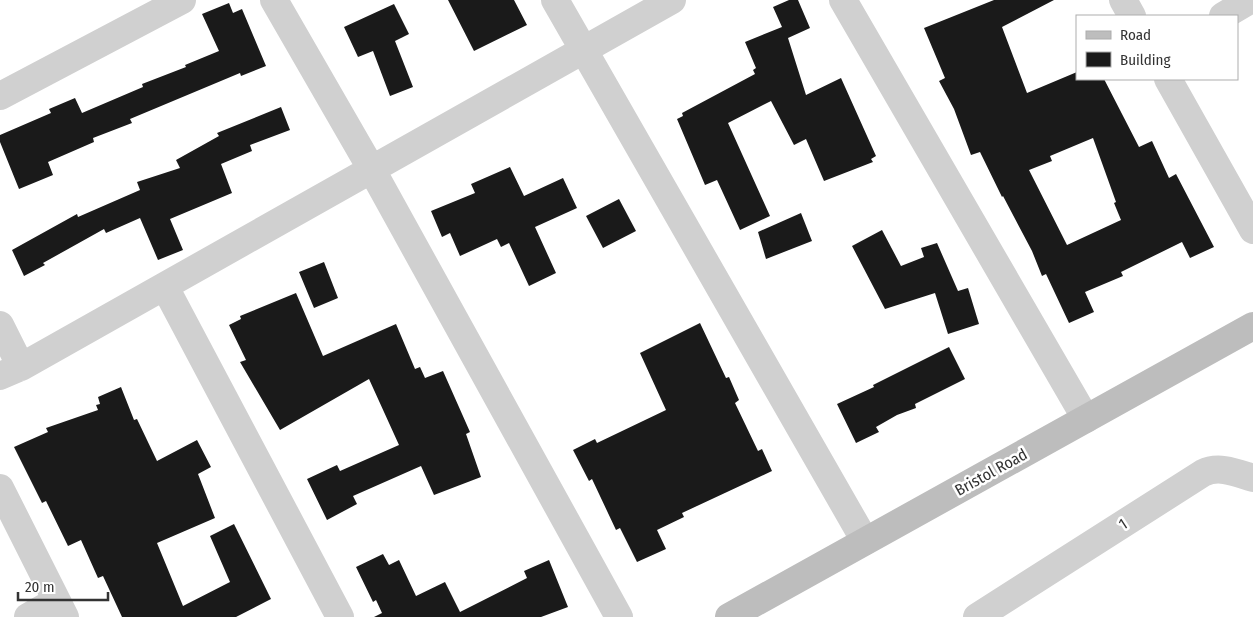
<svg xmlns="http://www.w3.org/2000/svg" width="1253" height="617" viewBox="0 0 1253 617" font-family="'Fira Sans Condensed',sans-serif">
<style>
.building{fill:#1a1a1a;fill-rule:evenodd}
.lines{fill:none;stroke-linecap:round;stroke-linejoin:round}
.street{stroke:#d0d0d0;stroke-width:28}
.secondary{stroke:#bdbdbd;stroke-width:28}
.labels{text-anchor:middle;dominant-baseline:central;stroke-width:5;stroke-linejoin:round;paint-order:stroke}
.street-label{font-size:16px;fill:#333;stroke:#fff}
</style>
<rect width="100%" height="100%" fill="#fff"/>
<!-- building -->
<path class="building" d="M 448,0 L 514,0 L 527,25 L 474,51 Z
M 789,0 L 798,0 L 810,28 L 788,38 L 806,95 L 841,78 L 876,156 L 871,159 L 873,162 L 824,181 L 806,139 L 794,145 L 771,101 L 728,123 L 770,216 L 740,230 L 717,180 L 705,185 L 677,119 L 683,116 L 682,113 L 755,74 L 753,70 L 756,68 L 745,42 L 782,27 L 773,7 Z
M 994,0 L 1054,0 L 1002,27 L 1027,93 L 1077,72 L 1077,79 L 1104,79 L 1139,147 L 1152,141 L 1169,178 L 1176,174 L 1214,247 L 1190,258 L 1182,242 L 1121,272 L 1123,276 L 1085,292 L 1094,312 L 1069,323 L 1046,274 L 1042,276 L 1032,251 L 1003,196 L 1002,197 L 980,152 L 971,155 L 954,109 L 939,81 L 945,78 L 924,28 ZM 1093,138 L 1116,202 L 1114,203 L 1121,220 L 1067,245 L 1029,170 L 1052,161 L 1050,156 Z
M 229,3 L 233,13 L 242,9 L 266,66 L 241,76 L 240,73 L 130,119 L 132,123 L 93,138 L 94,142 L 48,162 L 53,175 L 19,189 L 0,142 L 0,135 L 51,113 L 49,109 L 75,98 L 82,113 L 143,87 L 142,84 L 186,67 L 185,65 L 219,51 L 202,14 Z
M 394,4 L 409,34 L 395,41 L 413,87 L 390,96 L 373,51 L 358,57 L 344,27 Z
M 281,107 L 290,130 L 250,145 L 252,151 L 221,164 L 232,193 L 170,219 L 183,250 L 158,260 L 140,218 L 106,233 L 104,229 L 43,263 L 45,265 L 24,276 L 12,250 L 77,214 L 78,217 L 140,190 L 137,182 L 180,168 L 176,160 L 219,136 L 217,133 Z
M 510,167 L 524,196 L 563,178 L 577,208 L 535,227 L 556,273 L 529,286 L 509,243 L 501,247 L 497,239 L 460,256 L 450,233 L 442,237 L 431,211 L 475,193 L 471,184 Z
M 619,199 L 636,231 L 603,248 L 586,216 Z
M 801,213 L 812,241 L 766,259 L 758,232 Z
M 882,230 L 901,266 L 924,257 L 921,248 L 937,243 L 958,291 L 968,288 L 979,324 L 948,334 L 935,293 L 885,309 L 852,246 Z
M 324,262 L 338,298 L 314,308 L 299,272 Z
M 296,293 L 323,356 L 396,324 L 415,369 L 420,367 L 425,378 L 443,371 L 470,432 L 466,434 L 481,477 L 434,495 L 421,466 L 353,496 L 357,504 L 327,520 L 307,479 L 337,465 L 340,471 L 399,445 L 369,379 L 280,430 L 240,362 L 246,360 L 229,325 L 241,319 L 240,316 Z
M 700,323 L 726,378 L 729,377 L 739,400 L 735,403 L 758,451 L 762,449 L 772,471 L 682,513 L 684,517 L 657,530 L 666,549 L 637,562 L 620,528 L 616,530 L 592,479 L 589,481 L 573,450 L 595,439 L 597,443 L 666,410 L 640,353 Z
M 949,347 L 965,379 L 915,404 L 916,408 L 897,415 L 876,427 L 879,432 L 856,443 L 837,404 L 874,387 L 873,385 Z
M 121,387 L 134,420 L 137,419 L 157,461 L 197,440 L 211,467 L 198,474 L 215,518 L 157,543 L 183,606 L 230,582 L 210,536 L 234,524 L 271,599 L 236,617 L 122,617 L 103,576 L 98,578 L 81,540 L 68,546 L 46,501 L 42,503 L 14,447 L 48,432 L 46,428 L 98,410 L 96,405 L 100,404 L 98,397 Z
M 383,554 L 389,565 L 399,560 L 416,596 L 445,582 L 460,612 L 527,578 L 524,571 L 549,560 L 568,607 L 541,617 L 374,617 L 382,613 L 376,600 L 373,602 L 356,567 Z"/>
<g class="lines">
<!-- street -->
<path class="street" d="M 274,0 L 372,170 L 619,617
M 555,0 L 865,541
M 843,0 L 1086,419
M 1123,0 L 1132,16
M 1223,16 L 1250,0
M 1168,79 L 1253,230
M 0,96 L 182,0
M 165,287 L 340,617
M 0,325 L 21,367
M 0,376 L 21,367 L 672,0
M 0,488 L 65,617
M 28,617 L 56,601
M 977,617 L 1203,473 C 1219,465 1237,473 1253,478"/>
<!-- secondary -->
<path class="secondary" d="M 729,617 L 1253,326"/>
</g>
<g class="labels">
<!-- street labels -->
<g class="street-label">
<text transform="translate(991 472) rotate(-29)">Bristol Road</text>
<text transform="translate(1123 524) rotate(-33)">1</text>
</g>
</g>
<!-- legend -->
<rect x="1076" y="15" width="162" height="65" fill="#ffffff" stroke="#adadad"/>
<rect x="1086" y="31" width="25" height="8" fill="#bdbdbd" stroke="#adadad"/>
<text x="1120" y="40" font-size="15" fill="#333333">Road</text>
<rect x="1086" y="52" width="25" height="15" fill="#1a1a1a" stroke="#adadad"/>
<text x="1120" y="65" font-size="15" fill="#333333">Building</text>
<!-- scale -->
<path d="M18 592v8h90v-8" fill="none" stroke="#333333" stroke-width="2.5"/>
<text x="25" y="592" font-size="15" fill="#333333" stroke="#ffffff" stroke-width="4" paint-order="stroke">20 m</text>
</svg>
